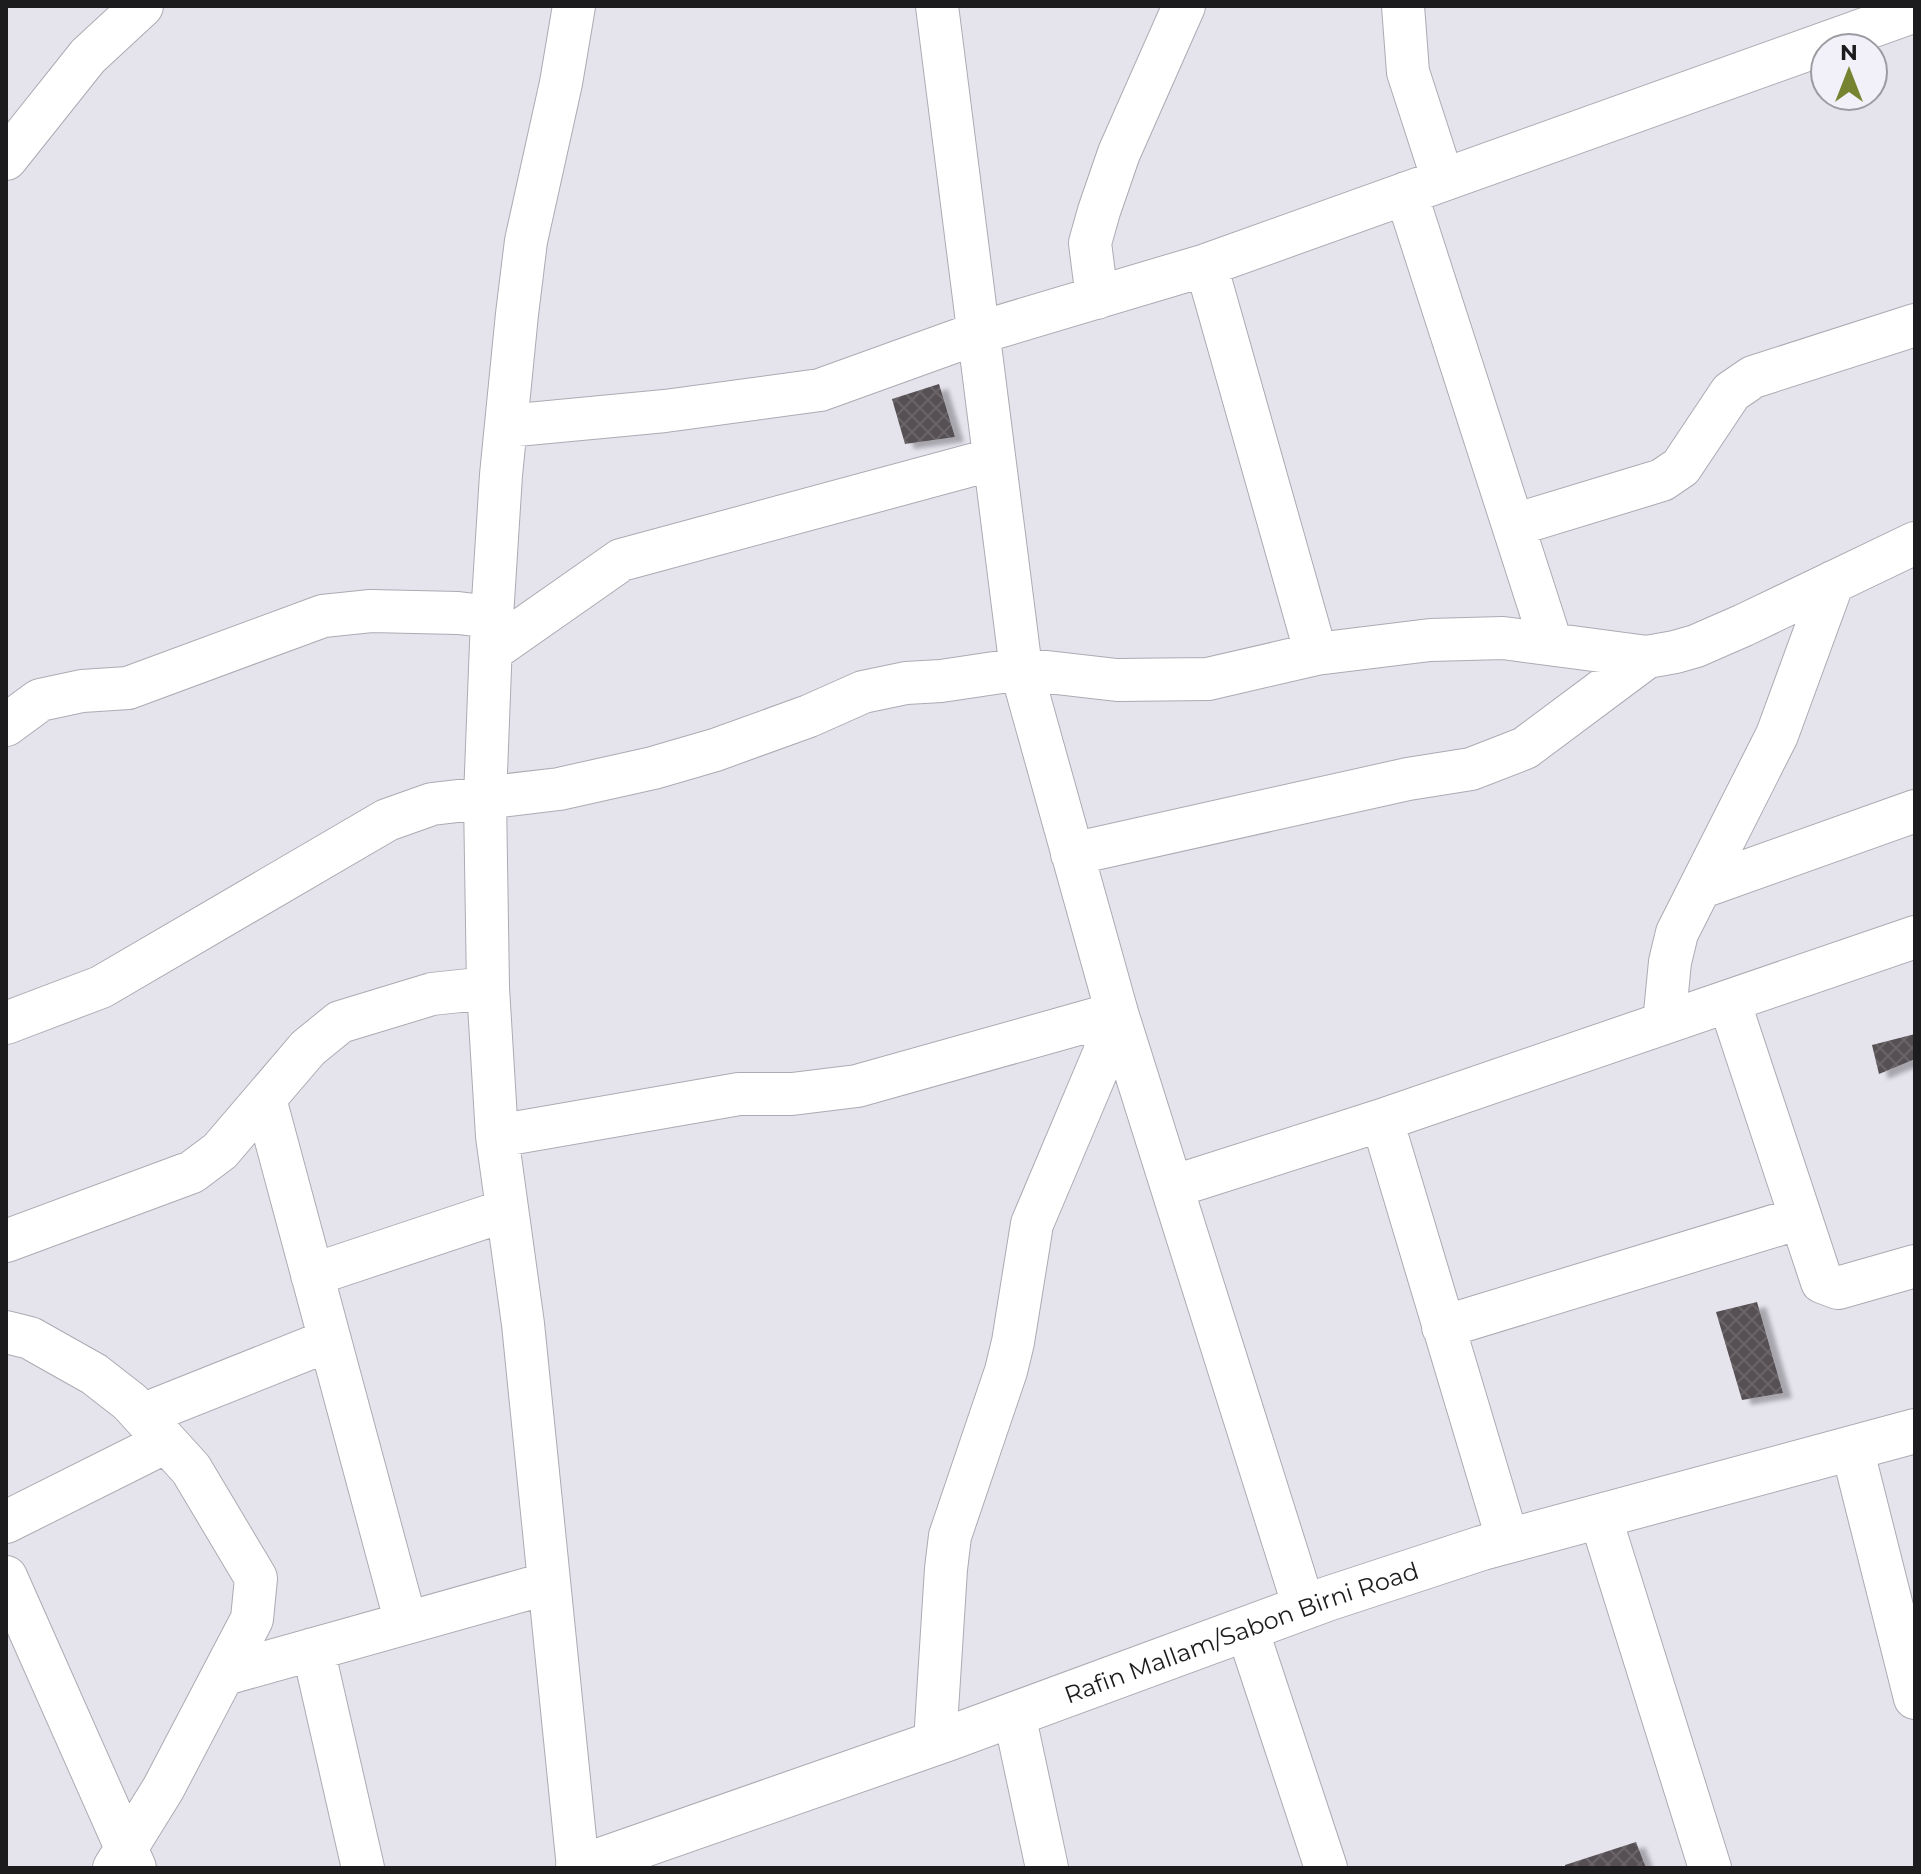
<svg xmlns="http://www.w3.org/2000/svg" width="1921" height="1874" viewBox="0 0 1921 1874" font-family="Montserrat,sans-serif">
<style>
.building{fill:url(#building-cross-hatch);filter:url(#shadow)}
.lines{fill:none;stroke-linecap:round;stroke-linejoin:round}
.street-casing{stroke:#acabb3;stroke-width:44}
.secondary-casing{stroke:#acabb3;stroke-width:46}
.street{stroke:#fff;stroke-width:42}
.secondary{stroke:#fff;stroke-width:44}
.labels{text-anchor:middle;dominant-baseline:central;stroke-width:8;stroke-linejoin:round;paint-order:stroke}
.street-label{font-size:24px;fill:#1c1b1e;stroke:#f2f0f9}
</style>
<defs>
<pattern id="building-cross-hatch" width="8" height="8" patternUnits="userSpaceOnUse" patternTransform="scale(2)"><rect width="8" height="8" fill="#564f53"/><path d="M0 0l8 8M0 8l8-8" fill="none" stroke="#6a6568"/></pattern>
<filter id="shadow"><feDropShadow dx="9" dy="5" stdDeviation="2" flood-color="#0004"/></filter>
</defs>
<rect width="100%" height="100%" fill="#e5e3ec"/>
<!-- building -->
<path class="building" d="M 939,384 L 955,437 L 905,444 L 892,399 Z
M 1915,1034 L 1915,1059 L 1879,1074 L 1872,1045 Z
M 1757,1302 L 1783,1393 L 1742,1400 L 1716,1312 Z
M 1636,1842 L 1646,1868 L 1565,1868 L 1565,1865 Z"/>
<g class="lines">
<defs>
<path id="street" d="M 574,6 L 561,83 L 526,241 L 517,314 L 501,475 L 492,617 L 485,798 L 488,988 L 497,1136 L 523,1324 L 578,1868
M 937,6 L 1021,669 L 1117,1013 L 1304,1607
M 1403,6 L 1408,72 L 1443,180
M 6,159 L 88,56 L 142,6
M 1406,193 L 1551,643
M 1206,265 L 1316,654
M 1097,298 L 1090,243 L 1099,211 L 1119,153 L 1184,6
M 506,426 L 665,411 L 820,390 L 978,333 L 1206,265 L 1915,11
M 1514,525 L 1662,480 L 1681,467 L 1731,392 L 1753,377 L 1915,325
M 491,651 L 621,560 L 994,459
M 6,725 L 40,700 L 82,691 L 128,688 L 323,616 L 371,611 L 458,613 L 492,617
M 1072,854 L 1408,779 L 1471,769 L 1525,748 L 1647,657
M 1702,887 L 1915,811
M 1729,1001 L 1822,1282 L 1838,1288 L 1915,1266
M 6,1023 L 101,987 L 387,820 L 432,804 L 559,789 L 653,768 L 715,750 L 809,716 L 863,692 L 906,683 L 941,681 L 1021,669 L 1117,680 L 1208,679 L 1316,654 L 1430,640 L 1503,638 L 1647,657 L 1675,652 L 1696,646 L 1744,625 L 1915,543
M 1664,1023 L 1670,962 L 1677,933 L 1777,735 L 1833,582
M 265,1099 L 406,1623
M 1382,1120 L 1508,1541
M 497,1136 L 739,1094 L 792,1094 L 857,1086 L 1117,1013
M 1172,1187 L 1382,1120 L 1915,937
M 6,1241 L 192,1172 L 220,1151 L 308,1048 L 340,1022 L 432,994 L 488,988
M 312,1275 L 507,1210
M 1443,1327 L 1800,1218
M 6,1332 L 30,1338 L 94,1374 L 130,1402 L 191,1469 L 256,1578 L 252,1619 L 163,1789 L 114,1868
M 142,1415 L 330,1340
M 1852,1448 L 1915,1698
M 1600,1516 L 1710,1868
M 6,1522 L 166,1442
M 6,1577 L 135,1868
M 1247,1629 L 1326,1868
M 313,1649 L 363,1868
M 225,1674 L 549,1583
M 1014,1714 L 1047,1868
M 935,1742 L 946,1569 L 950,1536 L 1006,1371 L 1013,1342 L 1032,1224 L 1105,1051 L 1106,1016"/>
<g id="secondary">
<path id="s1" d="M 578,1868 L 947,1739 L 1327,1599 L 1482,1548 L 1915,1431"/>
</g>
</defs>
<!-- street casing -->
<use href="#street" class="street-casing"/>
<!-- secondary casing -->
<use href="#secondary" class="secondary-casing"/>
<!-- street -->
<use href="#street" class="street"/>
<!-- secondary -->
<use href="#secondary" class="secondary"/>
</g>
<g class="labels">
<!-- street labels -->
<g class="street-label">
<text stroke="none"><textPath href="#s1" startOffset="704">Rafin Mallam/Sabon Birni Road</textPath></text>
</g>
</g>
<!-- border -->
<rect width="1921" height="1874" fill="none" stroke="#1c1b1e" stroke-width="16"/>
<!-- north arrow -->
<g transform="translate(1849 72)"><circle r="38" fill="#f2f0f9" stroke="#9c9ba1" stroke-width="2"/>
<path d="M0-6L14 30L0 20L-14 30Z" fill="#768432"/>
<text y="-12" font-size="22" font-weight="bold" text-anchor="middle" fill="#1c1b1e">N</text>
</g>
</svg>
